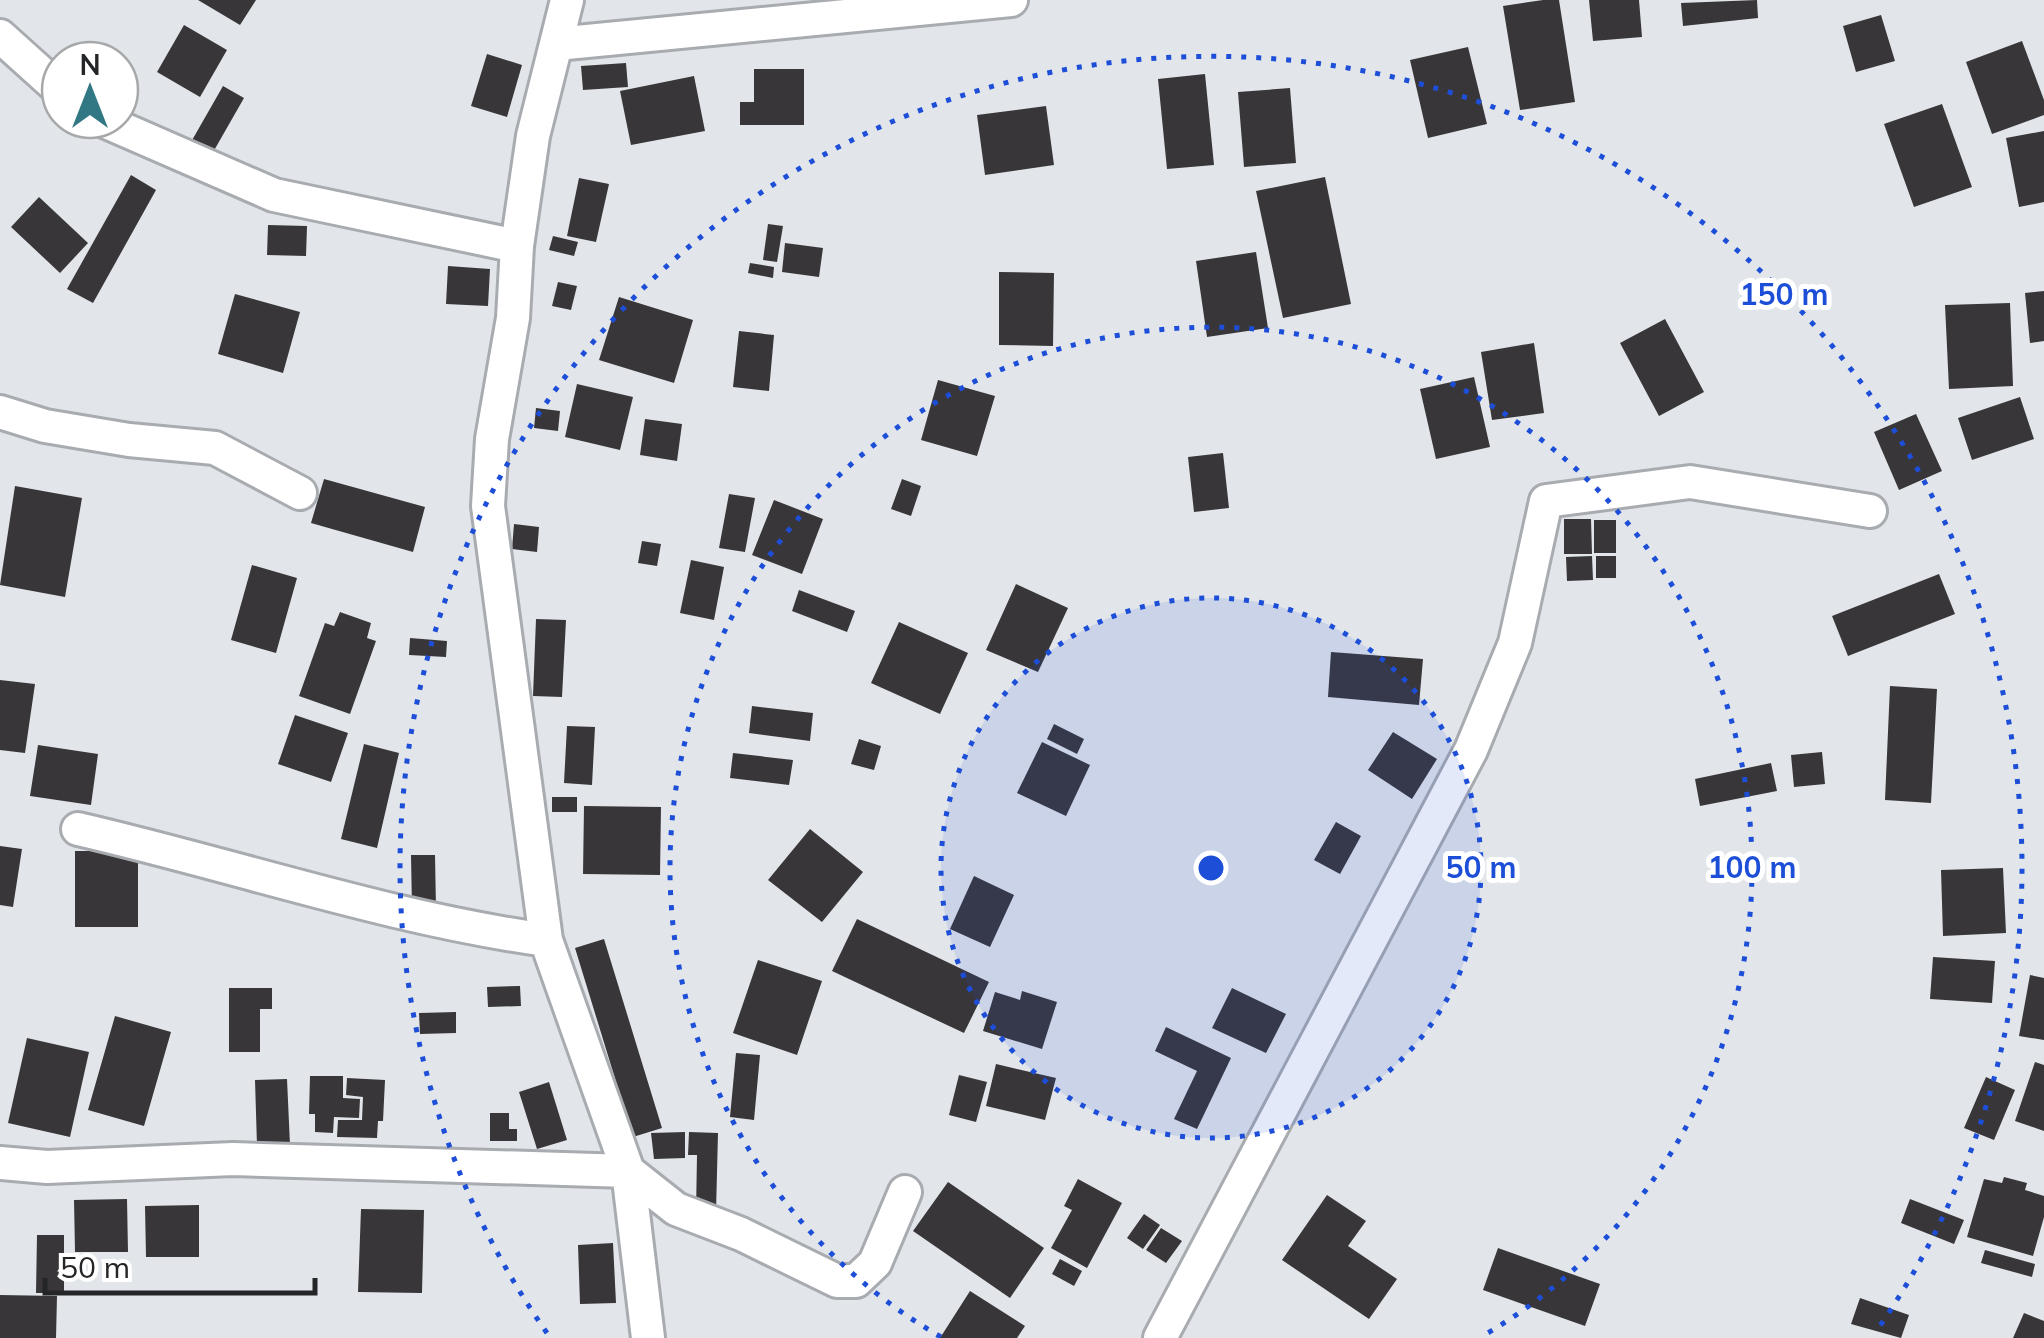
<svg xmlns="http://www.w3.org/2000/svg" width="2044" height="1338" viewBox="0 0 2044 1338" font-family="Mulish,sans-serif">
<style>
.building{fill:#393639}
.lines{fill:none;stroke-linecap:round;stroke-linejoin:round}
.minor-casing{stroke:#a8abb0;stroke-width:38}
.minor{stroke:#fff;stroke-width:32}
.ring{fill:none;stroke:#1d4ed8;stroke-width:5;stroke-dasharray:5 10}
.centre{fill:#1d4ed8;stroke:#fff;stroke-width:5}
.ring-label{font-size:30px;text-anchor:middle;font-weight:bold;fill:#1d4ed8;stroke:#fff;stroke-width:10;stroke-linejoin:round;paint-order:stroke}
</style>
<rect width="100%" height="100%" fill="#e2e6ea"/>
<!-- building -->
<path class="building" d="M 198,0 L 256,0 L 240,25 Z
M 1543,0 L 1559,0 L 1575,102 L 1520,110 L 1503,6 Z
M 1589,0 L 1639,0 L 1642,37 L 1593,41 Z
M 1757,0 L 1758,18 L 1683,26 L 1681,3 Z
M 1881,15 L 1895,61 L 1856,72 L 1843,26 Z
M 184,25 L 227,50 L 200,97 L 157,72 Z
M 2022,41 L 2044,100 L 2044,115 L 1992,134 L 1966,62 Z
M 1468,47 L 1487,124 L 1428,138 L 1410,60 Z
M 487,54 L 522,65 L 507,117 L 471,106 Z
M 626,63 L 628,87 L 583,90 L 581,66 Z
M 754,69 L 804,69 L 804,125 L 740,125 L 740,102 L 754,102 Z
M 1205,74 L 1214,165 L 1167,169 L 1158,79 Z
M 694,76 L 705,131 L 631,145 L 620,91 Z
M 223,86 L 244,98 L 212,154 L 191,142 Z
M 1290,88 L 1296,163 L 1244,167 L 1238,92 Z
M 1942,104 L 1972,187 L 1914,207 L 1884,124 Z
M 1046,106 L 1054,165 L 985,175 L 977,115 Z
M 2044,131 L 2044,202 L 2019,207 L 2006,138 Z
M 131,175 L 156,190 L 93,303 L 67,289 Z
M 1325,177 L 1351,304 L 1283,318 L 1256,191 Z
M 579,178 L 609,184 L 596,242 L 567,236 Z
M 39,197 L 88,243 L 60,273 L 11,227 Z
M 768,224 L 783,226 L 777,262 L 763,260 Z
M 268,225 L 307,226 L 306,256 L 267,255 Z
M 553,236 L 578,242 L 574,256 L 549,250 Z
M 785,243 L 823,248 L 819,277 L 782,272 Z
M 1256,252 L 1268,328 L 1207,337 L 1196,261 Z
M 750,263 L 774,267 L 773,278 L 748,273 Z
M 448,266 L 490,269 L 488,306 L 446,304 Z
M 999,272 L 1054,273 L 1053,346 L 999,345 Z
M 558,282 L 577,286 L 571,310 L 552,306 Z
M 2044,291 L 2044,341 L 2030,343 L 2025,293 Z
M 235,294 L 300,312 L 283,373 L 218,354 Z
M 619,297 L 693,320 L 674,383 L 599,360 Z
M 2010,303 L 2013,386 L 1949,389 L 1945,305 Z
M 1665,319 L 1704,392 L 1659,416 L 1620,343 Z
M 739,331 L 774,335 L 769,391 L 733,387 Z
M 1534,343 L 1544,413 L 1492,420 L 1481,352 Z
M 1474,377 L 1490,447 L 1436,459 L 1420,389 Z
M 938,380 L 995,396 L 977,456 L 921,440 Z
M 577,384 L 633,397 L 620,450 L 565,437 Z
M 2020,397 L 2034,439 L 1972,460 L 1958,418 Z
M 536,408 L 560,411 L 558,431 L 534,428 Z
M 1916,414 L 1942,471 L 1899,490 L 1874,432 Z
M 645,419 L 682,424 L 677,461 L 640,455 Z
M 1223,453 L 1229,508 L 1194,512 L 1188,457 Z
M 324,479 L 425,507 L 413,552 L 311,523 Z
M 902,479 L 921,486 L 911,516 L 891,509 Z
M 15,486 L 82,498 L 65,597 L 0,585 Z
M 729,494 L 755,498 L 745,552 L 719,548 Z
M 774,500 L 823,519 L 802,574 L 752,555 Z
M 1564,519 L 1591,519 L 1592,554 L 1564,554 Z
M 1594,520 L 1616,520 L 1616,553 L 1594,553 Z
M 514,524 L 539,527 L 537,552 L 512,549 Z
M 642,541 L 661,544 L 657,566 L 638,563 Z
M 1592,556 L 1593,580 L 1567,581 L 1566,557 Z
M 1596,556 L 1616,556 L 1616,578 L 1596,578 Z
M 691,560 L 724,567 L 714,620 L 680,613 Z
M 252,565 L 297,578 L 276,653 L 231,640 Z
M 1939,574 L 1955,614 L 1848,656 L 1832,616 Z
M 1016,584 L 1068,608 L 1038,672 L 986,650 Z
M 799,590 L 855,611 L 847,632 L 792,611 Z
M 340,612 L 371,623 L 367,638 L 376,641 L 350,714 L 299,696 L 325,623 L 334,626 Z
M 536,619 L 566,620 L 562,697 L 533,696 Z
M 899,622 L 968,653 L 940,714 L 871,683 Z
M 410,638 L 447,641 L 446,657 L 409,655 Z
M 1331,652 L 1423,659 L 1419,705 L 1328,697 Z
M 0,680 L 35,684 L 25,753 L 0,750 Z
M 1890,686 L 1937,689 L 1931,803 L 1885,800 Z
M 752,706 L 813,713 L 810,741 L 749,733 Z
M 295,715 L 348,733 L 331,782 L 278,764 Z
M 1054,724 L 1084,739 L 1077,754 L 1047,739 Z
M 567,726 L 595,727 L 592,785 L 564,783 Z
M 1393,732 L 1437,759 L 1412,799 L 1368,770 Z
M 859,739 L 881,746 L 874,770 L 851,764 Z
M 1042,742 L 1090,765 L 1066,816 L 1017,793 Z
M 364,744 L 399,753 L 377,848 L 341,839 Z
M 38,745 L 98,754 L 91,805 L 30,796 Z
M 1822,752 L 1825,784 L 1794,787 L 1791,755 Z
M 733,753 L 793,760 L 789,785 L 730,778 Z
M 1771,763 L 1777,791 L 1700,806 L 1695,779 Z
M 552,797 L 577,797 L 577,812 L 552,812 Z
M 584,806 L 661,807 L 660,875 L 583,874 Z
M 1336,822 L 1361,836 L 1340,874 L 1314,860 Z
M 810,829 L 863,872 L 822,922 L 768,880 Z
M 0,846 L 22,849 L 13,907 L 0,905 Z
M 75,851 L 138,851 L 138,927 L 75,927 Z
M 411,855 L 435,855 L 436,909 L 412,910 Z
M 2003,868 L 2006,933 L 1943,936 L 1941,870 Z
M 974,876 L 1014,895 L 990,947 L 950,929 Z
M 857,919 L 989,982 L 964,1033 L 832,971 Z
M 604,939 L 662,1128 L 633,1137 L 575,948 Z
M 1933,957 L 1995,961 L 1992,1003 L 1930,999 Z
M 758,960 L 822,981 L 797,1055 L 733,1033 Z
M 2030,975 L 2044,978 L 2044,1040 L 2019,1036 Z
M 520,986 L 521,1006 L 488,1007 L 487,987 Z
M 229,988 L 272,988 L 272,1009 L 260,1009 L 260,1052 L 229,1052 Z
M 1232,988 L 1286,1014 L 1266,1053 L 1212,1028 Z
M 1022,991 L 1057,1002 L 1042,1049 L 983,1031 L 995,992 L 1020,1000 Z
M 456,1012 L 456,1033 L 420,1034 L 419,1013 Z
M 115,1016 L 171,1032 L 144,1126 L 88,1110 Z
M 1166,1027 L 1231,1058 L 1197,1129 L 1174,1119 L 1197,1071 L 1155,1051 Z
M 27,1038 L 89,1052 L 70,1137 L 8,1123 Z
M 736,1053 L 760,1055 L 754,1120 L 730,1117 Z
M 2035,1062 L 2044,1065 L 2044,1131 L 2015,1121 Z
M 996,1064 L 1056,1078 L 1045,1120 L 986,1106 Z
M 959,1075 L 987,1082 L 976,1122 L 949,1115 Z
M 310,1076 L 343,1076 L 343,1098 L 360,1099 L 359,1118 L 334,1117 L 333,1133 L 315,1132 L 315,1114 L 309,1114 Z
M 1986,1077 L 2015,1090 L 1994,1140 L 1964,1128 Z
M 347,1078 L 385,1080 L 383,1121 L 378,1121 L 377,1138 L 337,1137 L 338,1120 L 362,1120 L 363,1097 L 346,1095 Z
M 287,1079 L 290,1145 L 257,1146 L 255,1080 Z
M 549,1082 L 567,1140 L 537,1149 L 519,1092 Z
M 490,1113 L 509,1113 L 509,1129 L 517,1129 L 517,1141 L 490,1141 Z
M 685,1132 L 685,1158 L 654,1159 L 651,1133 Z
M 689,1132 L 718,1133 L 716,1212 L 696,1212 L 697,1155 L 688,1155 Z
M 2004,1177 L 2027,1183 L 2025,1190 L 2044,1196 L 2044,1217 L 2033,1256 L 1967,1237 L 1984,1179 L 2002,1183 Z
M 1078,1179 L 1122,1203 L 1087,1268 L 1051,1248 L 1072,1210 L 1064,1206 Z
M 948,1182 L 1044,1248 L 1010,1298 L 913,1231 Z
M 1327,1195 L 1366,1221 L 1348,1246 L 1397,1279 L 1369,1319 L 1282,1260 Z
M 127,1199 L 128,1252 L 75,1252 L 74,1200 Z
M 1910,1199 L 1964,1220 L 1954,1244 L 1901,1223 Z
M 199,1205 L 199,1257 L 146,1257 L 145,1206 Z
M 361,1209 L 424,1210 L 422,1293 L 358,1292 Z
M 1144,1214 L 1160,1225 L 1143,1249 L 1127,1238 Z
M 1161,1228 L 1182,1241 L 1166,1263 L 1146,1250 Z
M 37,1235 L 64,1235 L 64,1293 L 36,1293 Z
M 613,1243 L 616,1303 L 580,1304 L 578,1245 Z
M 1498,1248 L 1600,1284 L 1585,1326 L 1483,1290 Z
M 1985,1250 L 2035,1264 L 2032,1277 L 1981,1263 Z
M 1060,1259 L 1082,1271 L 1074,1286 L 1052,1274 Z
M 970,1291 L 1025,1326 L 1017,1338 L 940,1338 Z
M 0,1295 L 57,1296 L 56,1338 L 0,1338 Z
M 1860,1298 L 1909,1315 L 1901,1338 L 1851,1324 Z
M 2024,1313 L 2044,1321 L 2044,1338 L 2013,1338 Z"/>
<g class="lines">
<defs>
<path id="minor" d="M 567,0 L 533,136 L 517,246 L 513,318 L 492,439 L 488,506 L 546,940 L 628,1171 L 648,1338
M 0,36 L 60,90
M 556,44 L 1011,0
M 102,120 L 274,195 L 517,246
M 0,412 L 45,426 L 129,440 L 215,448 L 300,493
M 78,829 C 234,865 388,918 546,940
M 0,1163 L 47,1167 L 233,1159 L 628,1171 L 676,1209 L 741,1234 L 837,1281 L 856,1281 L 875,1263 L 905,1192
M 1160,1338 L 1471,750 L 1515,643 L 1546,501 L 1690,482 L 1870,511"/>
</defs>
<!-- minor casing -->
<use href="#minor" class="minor-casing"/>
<!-- minor -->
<use href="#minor" class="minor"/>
</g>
<!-- distance rings -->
<circle cx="1211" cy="868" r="270" fill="#1d4ed8" fill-opacity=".12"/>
<g class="ring">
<circle cx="1211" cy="868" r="270"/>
<path d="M941 1337A541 541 0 1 1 1481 1337"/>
<path d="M547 1333A811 811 0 1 1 1875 1333"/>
</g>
<circle cx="1211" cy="868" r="15" class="centre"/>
<g class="ring-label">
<text x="1784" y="305">150 m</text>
<text x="1481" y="878">50 m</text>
<text x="1752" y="878">100 m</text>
</g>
<!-- north arrow -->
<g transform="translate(90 90)"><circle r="48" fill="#ffffff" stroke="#a7a8a9" stroke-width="2.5"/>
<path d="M0-8L18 38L0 25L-18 38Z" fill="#317884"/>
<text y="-15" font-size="28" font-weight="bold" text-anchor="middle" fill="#242527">N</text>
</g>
<!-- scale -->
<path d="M45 1278v15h270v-15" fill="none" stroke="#242527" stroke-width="5"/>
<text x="60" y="1278" font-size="30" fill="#242527" stroke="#ffffff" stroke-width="8" paint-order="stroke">50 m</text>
</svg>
